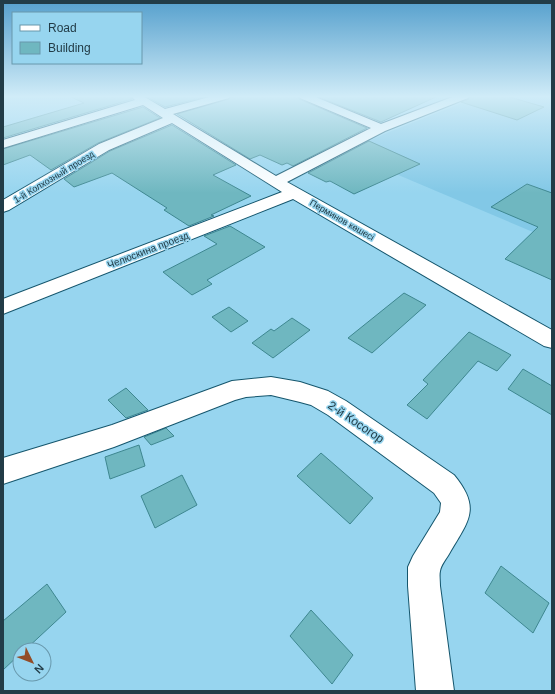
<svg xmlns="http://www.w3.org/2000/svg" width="555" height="694" viewBox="0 0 555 694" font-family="Arial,sans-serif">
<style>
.built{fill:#82c8e6}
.building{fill:#6fb7c0;stroke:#3e8790}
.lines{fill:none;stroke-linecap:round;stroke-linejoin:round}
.street-casing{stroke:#15566d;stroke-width:2}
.street{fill:#fff;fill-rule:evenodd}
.labels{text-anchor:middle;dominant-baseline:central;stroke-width:3;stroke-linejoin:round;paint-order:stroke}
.far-street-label{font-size:9px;fill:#223c47;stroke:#97d5ef}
.street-label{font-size:10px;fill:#223c47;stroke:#97d5ef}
.near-street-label{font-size:12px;fill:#223c47;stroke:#97d5ef}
</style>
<rect width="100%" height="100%" fill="#97d5ef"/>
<!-- built -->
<path class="built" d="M 480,96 L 546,96 L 552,98 L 552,240 L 344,152 L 389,132 Z"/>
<!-- building -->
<path class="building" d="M 69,96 L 130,96 L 132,99 L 3,138 L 3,127 L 84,103 Z
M 146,96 L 208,96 L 165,107 Z
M 231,96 L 298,96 L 299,99 L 367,128 L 293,166 L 287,163 L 282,165 L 260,155 L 250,159 L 177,114 L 229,99 Z
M 316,96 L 438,96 L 381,122 Z
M 470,96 L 506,96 L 544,107 L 517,120 L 461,102 L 469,99 Z
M 143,107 L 160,118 L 98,143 L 51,170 L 30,155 L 3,165 L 3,149 Z
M 172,125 L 236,165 L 213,175 L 251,196 L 211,215 L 214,216 L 189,226 L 164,210 L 167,208 L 112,173 L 74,187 L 64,179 L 110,151 Z
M 369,141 L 420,164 L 354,194 L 330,181 L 326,182 L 308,173 Z
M 527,184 L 552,193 L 552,280 L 505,259 L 538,227 L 491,207 Z
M 230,226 L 265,247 L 207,280 L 212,284 L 192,295 L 163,272 L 217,244 L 204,236 Z
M 404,293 L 426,305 L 372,353 L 348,338 Z
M 229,307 L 248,321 L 231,332 L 212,317 Z
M 292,318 L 310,330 L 273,358 L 252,343 L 271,329 L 274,331 Z
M 469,332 L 511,355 L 497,371 L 478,361 L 427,419 L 407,405 L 428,384 L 423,380 Z
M 523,369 L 552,386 L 552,415 L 508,389 Z
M 126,388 L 148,410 L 126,418 L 108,400 Z
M 166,428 L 174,436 L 151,445 L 144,437 Z
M 139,445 L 145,466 L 110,479 L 105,457 Z
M 321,453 L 373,498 L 350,524 L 297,476 Z
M 182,475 L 197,505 L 155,528 L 141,496 Z
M 501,566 L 549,603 L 533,633 L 485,593 Z
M 47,584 L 66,612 L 25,650 L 20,650 L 20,654 L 3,670 L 3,621 Z
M 311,610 L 353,655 L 332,684 L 290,636 Z"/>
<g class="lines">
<defs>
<path id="street" d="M 131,96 L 143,96 L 165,109 L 213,96 L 230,96 L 229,98 L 173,114 L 276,176 L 371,128 L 300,98 L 299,96 L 313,96 L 381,124 L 455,96 L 469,96 L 468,98 L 385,131 L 287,182 L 552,330 L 552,348 L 544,346 L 293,199 L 3,314 L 3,299 L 282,192 L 172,123 L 109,150 L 9,210 L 3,212 L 3,200 L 99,144 L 163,118 L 143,105 L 3,148 L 3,140 L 135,100 Z
M 271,377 L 300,382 L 328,391 L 346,401 L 454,475 C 482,509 468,521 449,554 C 446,559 441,565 440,571 C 439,575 440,581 440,586 L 454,691 L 416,691 L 408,586 L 408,567 L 413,556 L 440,512 L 441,503 L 434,493 L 328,415 L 311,405 L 300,402 L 271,395 L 246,397 L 235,400 L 114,447 L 3,484 L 3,458 L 112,425 L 232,381 Z"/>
</defs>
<!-- street casing -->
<use href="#street" class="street-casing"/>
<!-- street -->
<use href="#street" class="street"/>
</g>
<!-- sky -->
<linearGradient id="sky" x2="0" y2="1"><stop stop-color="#56a0cd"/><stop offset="0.5" stop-color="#d0ecf8"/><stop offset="1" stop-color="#d0ecf8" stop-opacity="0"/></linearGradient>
<rect width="555" height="193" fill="url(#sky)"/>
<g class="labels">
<!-- far-street labels -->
<g class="far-street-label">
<text transform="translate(54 177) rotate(-31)">1-й Колхозный проезд</text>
<text transform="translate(342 220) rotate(30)">Перминов көшесі</text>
</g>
<!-- street labels -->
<g class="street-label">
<text transform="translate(148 250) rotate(-21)">Челюскина проезд</text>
</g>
<!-- near-street labels -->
<g class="near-street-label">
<text transform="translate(356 422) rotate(34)">2-й Косогор</text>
</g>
</g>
<!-- border -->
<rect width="555" height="694" fill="none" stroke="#223c47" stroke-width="8"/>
<!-- legend -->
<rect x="12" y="12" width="130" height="52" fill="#97d5ef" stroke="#6898ac"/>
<rect x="20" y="25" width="20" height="6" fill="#ffffff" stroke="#6898ac"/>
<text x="48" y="32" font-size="12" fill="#223c47">Road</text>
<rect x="20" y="42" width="20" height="12" fill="#6fb7c0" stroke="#6898ac"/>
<text x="48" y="52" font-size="12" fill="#223c47">Building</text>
<!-- north arrow -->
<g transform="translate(32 662) rotate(133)"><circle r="19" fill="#97d5ef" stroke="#6898ac"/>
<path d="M0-3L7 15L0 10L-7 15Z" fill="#934c27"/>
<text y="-6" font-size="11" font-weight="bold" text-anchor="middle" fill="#223c47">N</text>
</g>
</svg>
